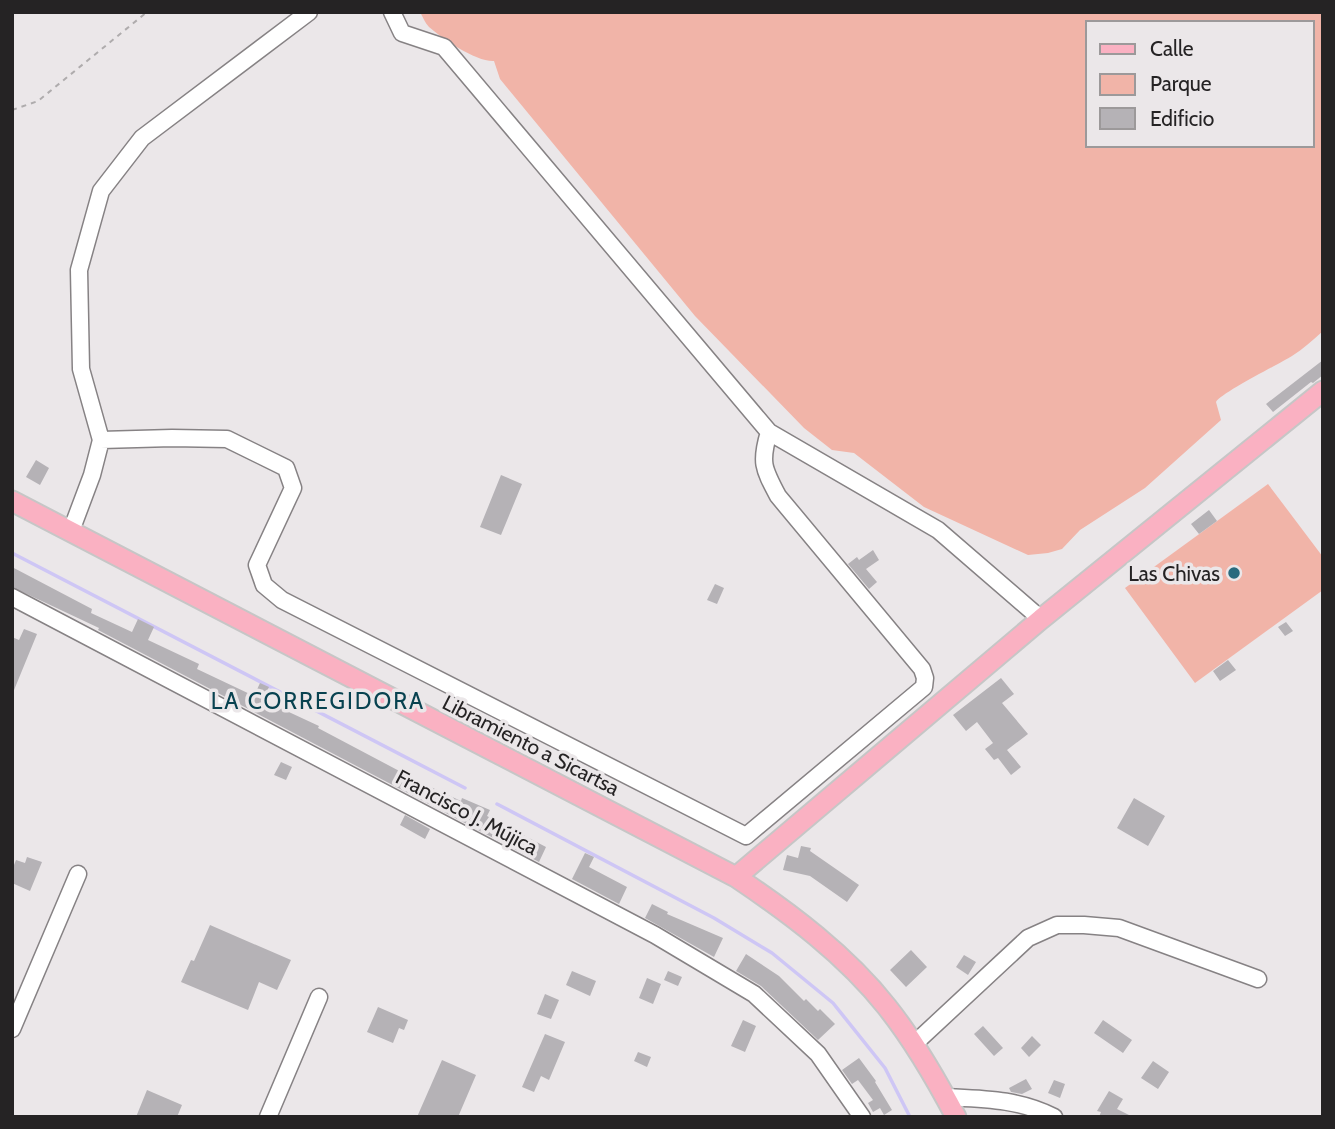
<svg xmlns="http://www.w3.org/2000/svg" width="1335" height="1129" viewBox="0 0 1335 1129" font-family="Cabin,sans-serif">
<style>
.green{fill:#f1b4a8;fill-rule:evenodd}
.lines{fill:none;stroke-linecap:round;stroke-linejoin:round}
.stream{stroke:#cec6f5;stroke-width:3.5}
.building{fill:#b5b2b6}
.minor-casing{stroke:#868284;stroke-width:19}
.major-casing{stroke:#c6c6c6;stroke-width:23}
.path{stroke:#afacad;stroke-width:2;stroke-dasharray:5 5;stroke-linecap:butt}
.minor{stroke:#fff;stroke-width:16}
.major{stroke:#fab1c2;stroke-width:19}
.poi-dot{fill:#296a7e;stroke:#ebe7e9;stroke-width:2.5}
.labels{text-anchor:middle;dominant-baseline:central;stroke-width:7;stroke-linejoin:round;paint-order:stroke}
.poi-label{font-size:21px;fill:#252324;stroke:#ebe7e9;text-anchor:end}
.street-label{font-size:21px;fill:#252324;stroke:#ebe7e9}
.neighbourhood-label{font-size:23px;letter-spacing:2px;fill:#084250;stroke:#ebe7e9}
</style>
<rect width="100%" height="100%" fill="#ebe7e9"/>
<!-- green -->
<path class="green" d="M 420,12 L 1323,12 L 1323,331 C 1313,340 1303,349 1292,356 C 1279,364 1221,393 1216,402 L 1221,420 L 1145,488 L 1080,530 L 1062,549 L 1048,553 L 1028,555 L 924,507 L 854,453 L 832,450 L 804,428 L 695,316 L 500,79 L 494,61 C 476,62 443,39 429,27 C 425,23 423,17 420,12 ZM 1088,23 L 1312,23 L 1312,145 L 1088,145 Z
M 1268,484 L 1323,557 L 1323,590 L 1195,683 L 1125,588 Z"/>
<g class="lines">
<!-- stream -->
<path class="stream" d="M 12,553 L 465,788
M 497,804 L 714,918 L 772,953 L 833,1003 L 885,1068 L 910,1117"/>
</g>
<!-- building -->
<path class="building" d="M 1323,360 L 1323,375 L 1313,383 L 1311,382 L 1273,412 L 1266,404 Z
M 36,460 L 49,468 L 40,485 L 26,477 Z
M 501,475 L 522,484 L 501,535 L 480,527 Z
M 1209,510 L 1217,521 L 1199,534 L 1191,524 Z
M 873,550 L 879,560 L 866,569 L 877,582 L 869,589 L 848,564 L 857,557 L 859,560 Z
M 12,567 L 92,609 L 91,613 L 132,632 L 138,619 L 154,627 L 148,640 L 199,664 L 197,669 L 254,696 L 260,683 L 269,687 L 263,700 L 319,726 L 318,728 L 422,783 L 461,801 L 462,798 L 490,810 L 487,816 L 546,847 L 539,862 L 98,630 L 99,628 L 12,587 Z
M 715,584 L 724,588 L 717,604 L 707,600 Z
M 1286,622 L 1293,631 L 1285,636 L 1278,627 Z
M 24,629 L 37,634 L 12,695 L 12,637 L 19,640 Z
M 1228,660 L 1236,670 L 1220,681 L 1213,671 Z
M 1001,678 L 1014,694 L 1002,703 L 1028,734 L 1007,750 L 1021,767 L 1011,775 L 998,758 L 994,760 L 985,749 L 993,743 L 977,722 L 966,731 L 953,715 Z
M 281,762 L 292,767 L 286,780 L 274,775 Z
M 1134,798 L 1165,816 L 1148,846 L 1117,828 Z
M 405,815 L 430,829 L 425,839 L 400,825 Z
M 801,846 L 811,848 L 810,851 L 859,885 L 847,902 L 810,876 L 783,870 L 787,855 L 798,858 Z
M 585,853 L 594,857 L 589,867 L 627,887 L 619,904 L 572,879 Z
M 27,857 L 42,862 L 30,891 L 12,883 L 12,870 L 16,860 L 25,863 Z
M 652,904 L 668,912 L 667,914 L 723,938 L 714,957 L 645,918 Z
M 210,925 L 291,960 L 277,990 L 259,982 L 248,1010 L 181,982 L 191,960 L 194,961 Z
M 911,950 L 927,967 L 906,987 L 890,970 Z
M 746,954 L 779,976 L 804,1001 L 806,999 L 818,1011 L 820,1009 L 835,1024 L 818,1040 L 761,986 L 736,971 Z
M 964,955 L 976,962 L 968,975 L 956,967 Z
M 572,971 L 596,981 L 590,996 L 566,985 Z
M 668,971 L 682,977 L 678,986 L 664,980 Z
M 647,978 L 661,984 L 653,1004 L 639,998 Z
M 545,994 L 559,1000 L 551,1019 L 537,1014 Z
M 378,1007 L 408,1020 L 404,1030 L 399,1028 L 393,1043 L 367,1032 Z
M 743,1020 L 756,1026 L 745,1052 L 731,1046 Z
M 1103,1020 L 1132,1040 L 1123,1053 L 1094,1033 Z
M 983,1026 L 1003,1048 L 994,1056 L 974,1034 Z
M 545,1034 L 565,1042 L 549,1080 L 541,1076 L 534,1092 L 522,1087 Z
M 1032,1036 L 1041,1045 L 1029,1057 L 1021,1048 Z
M 638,1052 L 651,1057 L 647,1067 L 634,1061 Z
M 859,1058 L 876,1081 L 875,1082 L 892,1110 L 884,1115 L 880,1108 L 873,1112 L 868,1103 L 873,1100 L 858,1080 L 852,1084 L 842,1070 Z
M 442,1060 L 476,1075 L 458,1117 L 417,1117 Z
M 1153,1061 L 1169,1072 L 1158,1089 L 1141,1078 Z
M 1026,1079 L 1032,1089 L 1022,1094 L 1011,1092 L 1009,1088 Z
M 1054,1080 L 1065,1084 L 1060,1098 L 1048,1093 Z
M 147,1090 L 182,1105 L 177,1117 L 136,1117 Z
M 1109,1091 L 1123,1099 L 1117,1109 L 1133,1117 L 1099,1117 L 1101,1112 L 1097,1111 Z"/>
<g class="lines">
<defs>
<path id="minor" d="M 392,12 L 402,33 L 444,47 L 769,432 L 938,530 L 1041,619
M 101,440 L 172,438 L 227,439 L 286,468 L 293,488 L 257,565 L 264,585 L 282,600 L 746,836 L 924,687 L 925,678 L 922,669 L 778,496 C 763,468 760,462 769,432
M 71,531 L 92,475 L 101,440 L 81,369 L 79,270 L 101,191 L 142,138 L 309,12
M 12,597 L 655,935 L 754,994 L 818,1054 L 862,1117
M 12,1029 L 78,874
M 913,1045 L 1028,938 L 1057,925 L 1084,925 L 1119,928 L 1258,979
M 945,1097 C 984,1099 1019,1099 1054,1117
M 268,1117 L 319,997"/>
<path id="major" d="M 12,501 L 736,877 C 791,914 846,955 887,1007 C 914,1041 936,1079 956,1117
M 736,877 L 1041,619 L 1323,391"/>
</defs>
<!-- minor casing -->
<use href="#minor" class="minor-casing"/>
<!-- major casing -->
<use href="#major" class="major-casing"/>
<!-- path -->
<path class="path" d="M 12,110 L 38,101 L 147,12"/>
<!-- minor -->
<use href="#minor" class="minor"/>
<!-- major -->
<use href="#major" class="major"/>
</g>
<!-- markers -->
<circle class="poi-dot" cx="1234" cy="573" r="7"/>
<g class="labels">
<!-- poi labels -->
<g class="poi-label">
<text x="1220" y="573">Las Chivas</text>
</g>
<!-- street labels -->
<g class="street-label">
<text transform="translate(531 745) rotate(27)">Libramiento a Sicartsa</text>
<text transform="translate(467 812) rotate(28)">Francisco J. Mújica</text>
</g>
<!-- neighbourhood labels -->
<g class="neighbourhood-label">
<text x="318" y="701">LA CORREGIDORA</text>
</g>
</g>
<!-- border -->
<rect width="1335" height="1129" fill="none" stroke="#252324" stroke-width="28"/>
<!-- legend -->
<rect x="1086" y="21" width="228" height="126" fill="#ebe7e9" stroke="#9c999a" stroke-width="2"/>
<rect x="1100" y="44" width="35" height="10" fill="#fab1c2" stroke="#9c999a" stroke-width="2"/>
<text x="1150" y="56" font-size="21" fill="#252324">Calle</text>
<rect x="1100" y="74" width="35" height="21" fill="#f1b4a8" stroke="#9c999a" stroke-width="2"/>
<text x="1150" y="91" font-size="21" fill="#252324">Parque</text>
<rect x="1100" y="108" width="35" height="21" fill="#b5b2b6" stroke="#9c999a" stroke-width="2"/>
<text x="1150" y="126" font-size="21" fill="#252324">Edificio</text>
</svg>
